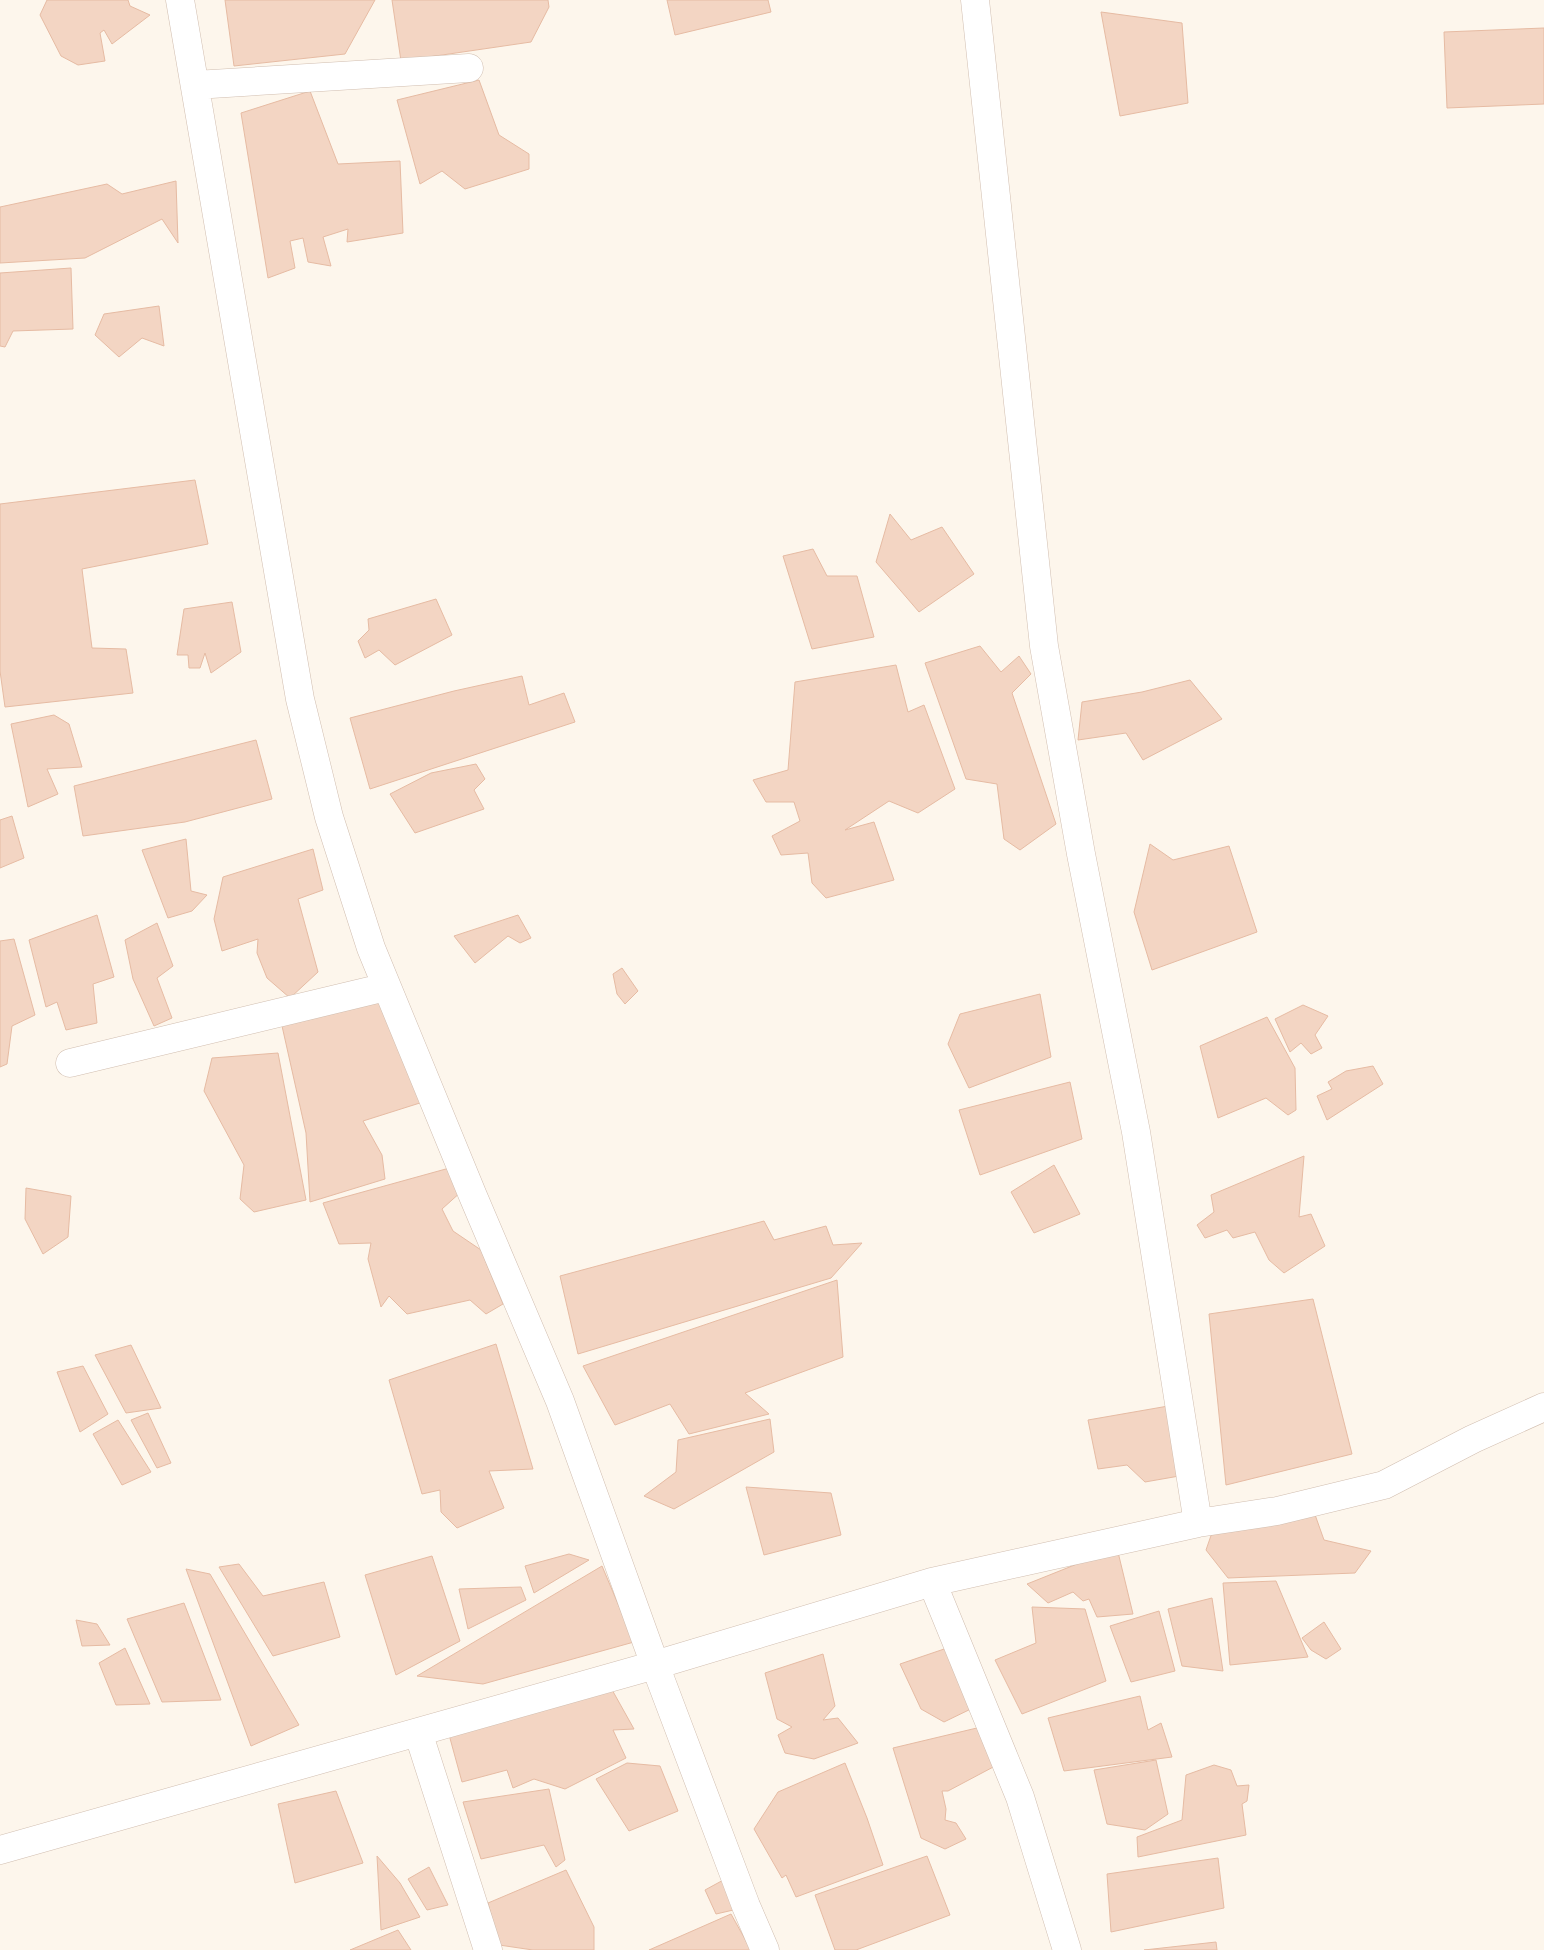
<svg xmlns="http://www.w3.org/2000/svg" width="1544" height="1950" viewBox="0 0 1544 1950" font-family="Rubik,sans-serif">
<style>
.building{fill:#f3d5c3;stroke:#e6bba3}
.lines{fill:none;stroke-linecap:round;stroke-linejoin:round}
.minor-casing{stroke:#d1beb0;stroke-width:29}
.minor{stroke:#fff;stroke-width:28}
</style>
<rect width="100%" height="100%" fill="#fdf6ec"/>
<!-- building -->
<path class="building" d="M 47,0 L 128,0 L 130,6 L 150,15 L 112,44 L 104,30 L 100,33 L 105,61 L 78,65 L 61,56 L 40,15 Z
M 225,0 L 375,0 L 345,54 L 234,66 Z
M 392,0 L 548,0 L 549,7 L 531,42 L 401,61 Z
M 667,0 L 768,0 L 771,12 L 675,35 Z
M 1101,12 L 1182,23 L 1188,103 L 1120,116 Z
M 1544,28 L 1544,104 L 1447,108 L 1444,32 Z
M 479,80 L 499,135 L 529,154 L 529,169 L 465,189 L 442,171 L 420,184 L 397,100 Z
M 310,91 L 338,164 L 400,161 L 403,233 L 347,242 L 348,229 L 323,237 L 331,266 L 308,262 L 303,238 L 290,241 L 295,268 L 268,278 L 241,113 Z
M 176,181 L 178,243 L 162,219 L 85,258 L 0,263 L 0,207 L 107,184 L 122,194 Z
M 71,268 L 73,329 L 13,331 L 5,347 L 0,346 L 0,273 Z
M 159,306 L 164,346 L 142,338 L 119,357 L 95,335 L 104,314 Z
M 195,480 L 208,544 L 82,569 L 92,648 L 126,649 L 133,693 L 5,707 L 0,671 L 0,504 Z
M 890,514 L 911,540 L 942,527 L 974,574 L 919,612 L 876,562 Z
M 813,549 L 827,576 L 857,576 L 874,637 L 812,649 L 783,556 Z
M 436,599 L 452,635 L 395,665 L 379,650 L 365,658 L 358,641 L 369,630 L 368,619 Z
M 232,602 L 241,652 L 211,673 L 205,653 L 200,668 L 189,668 L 188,655 L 177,655 L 184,609 Z
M 980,646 L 1001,672 L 1019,656 L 1031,674 L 1012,693 L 1056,824 L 1020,850 L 1004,839 L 997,784 L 966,779 L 925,663 Z
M 896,665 L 908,712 L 924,705 L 955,789 L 918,813 L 889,801 L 845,830 L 874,822 L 894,880 L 826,898 L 812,883 L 808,853 L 781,855 L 772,836 L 800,821 L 794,802 L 766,802 L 753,780 L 788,770 L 795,682 Z
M 522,676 L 529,705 L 564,693 L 575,722 L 370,789 L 350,718 L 454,691 Z
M 1190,680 L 1222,719 L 1143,760 L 1126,733 L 1078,740 L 1082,702 L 1142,692 Z
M 54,715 L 69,724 L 82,767 L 47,769 L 58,794 L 28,807 L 11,724 Z
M 256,740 L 272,799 L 185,822 L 83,836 L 74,786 Z
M 476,764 L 485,779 L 474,790 L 484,809 L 415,833 L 390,794 L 431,773 Z
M 12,816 L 24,858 L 0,868 L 0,820 Z
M 186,839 L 191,891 L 207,895 L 192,911 L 168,918 L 142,850 Z
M 1150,844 L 1173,860 L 1229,846 L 1257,932 L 1152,970 L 1134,912 Z
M 313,849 L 323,890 L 298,899 L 318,972 L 290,998 L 267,978 L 257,953 L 258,939 L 222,951 L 214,919 L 223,877 Z
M 97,915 L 114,977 L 93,984 L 97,1023 L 66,1030 L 57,1002 L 46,1007 L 29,940 Z
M 518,915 L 531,938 L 520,943 L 508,936 L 475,963 L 454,936 Z
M 157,923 L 173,966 L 157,978 L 172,1018 L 154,1026 L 133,979 L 125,940 Z
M 14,939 L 35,1015 L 12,1026 L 7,1064 L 0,1067 L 0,941 Z
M 622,968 L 638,991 L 625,1004 L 617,994 L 613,974 Z
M 1040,994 L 1051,1057 L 969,1088 L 948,1044 L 960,1014 Z
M 377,998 L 423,1102 L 363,1121 L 382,1155 L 385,1179 L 310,1202 L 306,1133 L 280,1017 Z
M 1303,1005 L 1328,1016 L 1315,1035 L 1322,1048 L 1311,1054 L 1301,1043 L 1290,1052 L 1275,1019 Z
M 1267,1017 L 1295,1068 L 1296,1110 L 1288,1115 L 1266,1098 L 1218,1118 L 1200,1046 Z
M 278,1053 L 306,1200 L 254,1212 L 240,1199 L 244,1165 L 204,1091 L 212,1058 Z
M 1373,1066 L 1383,1084 L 1327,1120 L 1317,1096 L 1332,1089 L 1328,1082 L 1346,1071 Z
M 1070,1082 L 1082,1139 L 980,1175 L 959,1110 Z
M 1304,1156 L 1299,1217 L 1311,1214 L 1325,1246 L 1284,1273 L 1269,1260 L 1255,1232 L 1233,1238 L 1227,1230 L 1205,1238 L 1197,1225 L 1214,1212 L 1211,1195 Z
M 1054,1165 L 1080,1214 L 1034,1233 L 1011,1192 Z
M 453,1167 L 462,1191 L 442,1209 L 453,1231 L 481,1250 L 503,1304 L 486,1314 L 470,1300 L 407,1314 L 389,1296 L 381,1307 L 368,1259 L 371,1243 L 339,1244 L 323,1203 Z
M 26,1188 L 71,1196 L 68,1237 L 43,1254 L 25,1219 Z
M 764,1221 L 774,1240 L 826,1226 L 833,1245 L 862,1243 L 831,1278 L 578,1354 L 560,1276 Z
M 837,1280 L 843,1357 L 745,1393 L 769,1414 L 689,1434 L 670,1404 L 615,1425 L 583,1366 Z
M 1313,1299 L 1352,1454 L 1226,1485 L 1209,1314 Z
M 496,1344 L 533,1469 L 489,1471 L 504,1508 L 457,1528 L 441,1512 L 440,1490 L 422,1494 L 389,1380 Z
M 131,1345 L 161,1408 L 126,1413 L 95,1355 Z
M 83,1366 L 108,1414 L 80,1432 L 57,1372 Z
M 1174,1405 L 1185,1475 L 1145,1482 L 1127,1465 L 1098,1469 L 1088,1420 Z
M 148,1413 L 171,1463 L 157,1468 L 131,1420 Z
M 770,1419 L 774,1452 L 674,1509 L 644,1496 L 676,1472 L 678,1440 Z
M 118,1420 L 151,1472 L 122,1485 L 93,1434 Z
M 746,1487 L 831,1493 L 841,1535 L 764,1555 Z
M 1313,1509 L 1324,1540 L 1371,1551 L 1355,1573 L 1228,1578 L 1206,1550 L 1215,1524 Z
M 1117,1548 L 1133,1614 L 1097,1617 L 1089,1599 L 1083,1601 L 1073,1592 L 1048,1603 L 1027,1584 Z
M 569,1554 L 589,1560 L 534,1593 L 525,1566 Z
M 432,1556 L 460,1641 L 396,1675 L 365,1575 Z
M 239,1564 L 263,1596 L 324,1582 L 340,1637 L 273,1656 L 219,1567 Z
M 602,1566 L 634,1642 L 483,1684 L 417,1676 Z
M 186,1569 L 210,1574 L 299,1725 L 251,1746 Z
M 1276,1581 L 1308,1657 L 1230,1665 L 1223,1583 Z
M 521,1587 L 526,1600 L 468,1629 L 459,1589 Z
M 1212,1598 L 1223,1671 L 1182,1666 L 1168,1609 Z
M 184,1603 L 221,1700 L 162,1702 L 127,1619 Z
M 1032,1607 L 1085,1609 L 1106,1681 L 1022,1714 L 995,1660 L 1036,1643 Z
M 1159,1611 L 1175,1671 L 1131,1682 L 1110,1626 Z
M 76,1620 L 97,1624 L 110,1645 L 82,1646 Z
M 1324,1622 L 1341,1649 L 1326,1659 L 1311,1650 L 1302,1638 Z
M 953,1646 L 977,1706 L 944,1722 L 921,1709 L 900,1664 Z
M 125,1648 L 150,1704 L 116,1705 L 99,1663 Z
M 823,1654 L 835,1706 L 823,1720 L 838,1718 L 858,1743 L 814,1759 L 785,1753 L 778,1735 L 792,1727 L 777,1719 L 765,1673 Z
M 606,1679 L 634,1729 L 613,1730 L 626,1758 L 565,1789 L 534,1779 L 513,1788 L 507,1770 L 462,1782 L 448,1731 Z
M 1140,1696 L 1148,1730 L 1161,1723 L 1172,1757 L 1064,1771 L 1048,1718 Z
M 981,1727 L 997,1765 L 948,1791 L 942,1791 L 946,1809 L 945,1820 L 956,1823 L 966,1839 L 945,1849 L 921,1838 L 893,1748 Z
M 1156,1760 L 1168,1814 L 1145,1830 L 1107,1824 L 1094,1770 Z
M 627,1763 L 660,1766 L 678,1811 L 629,1831 L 596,1779 Z
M 845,1763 L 867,1818 L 883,1865 L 796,1897 L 786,1875 L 782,1878 L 754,1829 L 778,1792 Z
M 1214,1765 L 1231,1770 L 1237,1786 L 1249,1785 L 1247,1801 L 1242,1804 L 1246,1835 L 1138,1857 L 1137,1837 L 1182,1820 L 1186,1775 Z
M 549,1789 L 565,1860 L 556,1867 L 544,1845 L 481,1859 L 463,1802 Z
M 336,1791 L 363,1863 L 295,1883 L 278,1804 Z
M 377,1856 L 400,1883 L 420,1917 L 381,1930 Z
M 927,1856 L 950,1915 L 856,1950 L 835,1950 L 815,1895 Z
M 1218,1858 L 1224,1908 L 1111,1932 L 1107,1874 Z
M 429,1867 L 448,1905 L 427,1910 L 408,1879 Z
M 566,1870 L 594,1927 L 594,1950 L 533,1950 L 499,1945 L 488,1903 Z
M 727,1878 L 742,1908 L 716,1914 L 705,1890 Z
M 731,1914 L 751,1950 L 649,1950 Z
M 398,1930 L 411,1950 L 350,1950 Z
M 1216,1942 L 1217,1950 L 1144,1950 Z"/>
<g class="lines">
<defs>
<path id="minor" d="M 180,0 L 300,699 L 329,817 L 371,948 L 473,1196 L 560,1401 L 655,1665 L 932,1582 L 1198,1523 L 1277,1511 L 1384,1485 L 1473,1439 L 1544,1407
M 975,0 L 1044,646 L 1081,854 L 1136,1132 L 1198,1523
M 195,85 L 469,68
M 70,1063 L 386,987
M 932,1582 L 1020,1797 L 1067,1950
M 418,1732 L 488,1950
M 0,1850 L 655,1665 L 746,1906 L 765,1950"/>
</defs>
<!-- minor casing -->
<use href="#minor" class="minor-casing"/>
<!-- minor -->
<use href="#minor" class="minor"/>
</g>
</svg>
